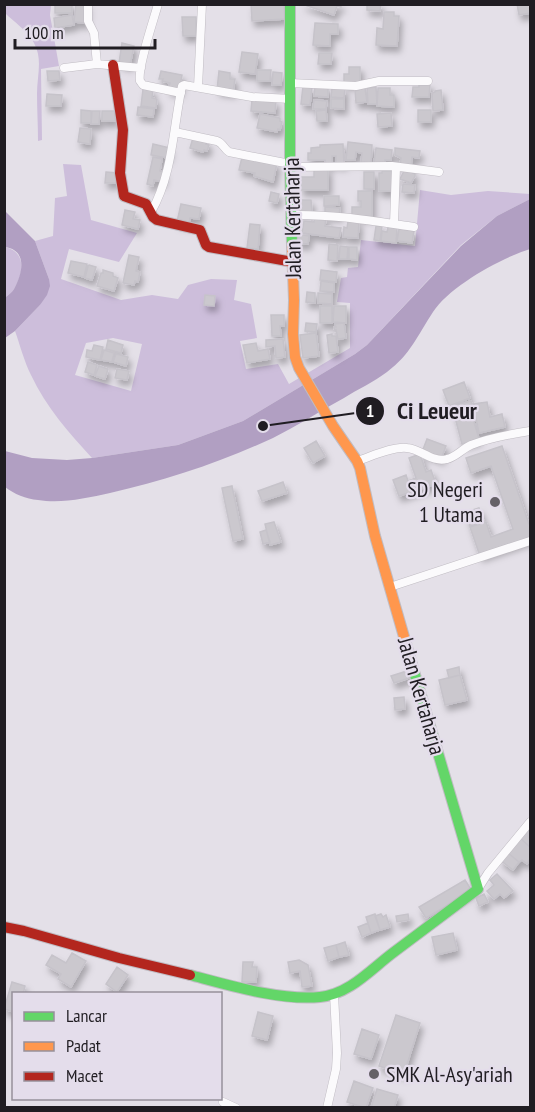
<svg xmlns="http://www.w3.org/2000/svg" width="535" height="1112" viewBox="0 0 535 1112" font-family="'PT Sans Narrow',sans-serif">
<style>
.green{fill:#cdbedb;fill-rule:evenodd}
.water{fill:#b19fc2}
.building{fill:#cbc8ce;stroke:#c6c3ca;stroke-width:1.5;filter:url(#shadow)}
.lines{fill:none;stroke-linecap:round;stroke-linejoin:round}
.street-casing{stroke:#c0bcc3;stroke-width:9}
.fast-casing{stroke:#c0bcc3;stroke-width:12}
.slow-casing{stroke:#c0bcc3;stroke-width:12}
.jam-casing{stroke:#c0bcc3;stroke-width:12}
.street{stroke:#fbfafc;stroke-width:8}
.fast{stroke:#63d668;stroke-width:10}
.slow{stroke:#ff974d;stroke-width:10}
.jam{stroke:#b3261e;stroke-width:10}
.poi-dot{fill:#656167;stroke:#e4ddeb;stroke-width:2}
.labels{text-anchor:middle;dominant-baseline:central;stroke-width:4.5;stroke-linejoin:round;paint-order:stroke}
.street-label{font-size:22px;fill:#201d22;stroke:#e4ddeb}
.poi-label{font-size:22px;fill:#201d22;stroke:#e4ddeb;text-anchor:end}
.leader{fill:none;stroke:#201d22;stroke-width:2}
.callout-dot{fill:#201d22;stroke:#e4ddeb;stroke-width:2}
.mark-label{font-size:18px;text-anchor:middle;font-weight:bold;fill:#fff}
.callout-label{font-size:24px;text-anchor:middle;font-weight:bold;fill:#201d22;stroke:#e4ddeb;stroke-width:4.5;stroke-linejoin:round;paint-order:stroke}
</style>
<defs>
<filter id="shadow"><feDropShadow dx="3" dy="5.5" stdDeviation="3" flood-color="#0004"/></filter>
</defs>
<rect width="100%" height="100%" fill="#e4e0e8"/>
<!-- green -->
<path class="green" d="M 4,5 L 51,5 L 50,15 L 59,66 L 41,69 L 42,140 L 38,141 C 38,125 37,109 37,94 C 37,76 43,59 34,43 C 28,31 14,22 5,13 Z
M 63,164 L 81,165 L 91,220 L 137,233 L 119,262 L 69,249 L 61,279 L 121,300 L 152,295 L 178,299 L 188,285 L 211,279 L 237,280 L 234,300 L 251,304 L 257,338 L 240,341 L 246,369 L 278,364 L 289,384 L 350,348 L 350,303 L 337,302 L 341,278 L 347,277 L 348,268 L 358,267 L 361,240 L 415,246 L 420,190 L 451,195 L 488,191 L 530,194 L 530,199 L 497,216 L 461,245 L 367,345 L 355,354 L 243,421 L 178,445 L 92,458 C 69,433 46,407 31,375 C 24,361 20,345 15,331 L 40,305 L 49,279 L 35,241 L 53,236 L 55,198 L 67,196 ZM 113,338 L 142,344 L 131,391 L 75,375 L 86,343 Z
M 5,247 C 26,252 24,272 15,287 C 13,292 8,295 5,298 Z"/>
<!-- water -->
<path class="water" d="M 530,199 L 530,249 C 501,258 450,286 433,312 C 417,336 411,354 387,372 C 374,382 358,389 344,398 C 320,411 297,426 273,438 C 221,462 165,481 110,493 C 87,498 61,504 38,500 C 26,499 14,494 5,487 L 5,451 L 32,458 L 67,460 L 92,458 L 178,445 L 243,421 L 355,354 L 367,345 L 461,246 L 497,216 Z
M 4,210 L 35,241 L 49,279 L 50,286 L 47,295 L 40,305 L 15,331 L 5,338 L 5,298 C 8,295 13,292 15,287 C 23,272 27,250 5,247 Z"/>
<!-- building -->
<path class="building" d="M 55,4 L 72,4 L 72,13 L 55,13 Z
M 76,4 L 87,4 L 86,23 L 74,22 Z
M 251,4 L 284,4 L 285,19 L 252,21 Z
M 302,4 L 341,4 L 341,7 L 337,6 L 334,15 Z
M 367,4 L 381,4 L 380,11 L 367,10 Z
M 517,4 L 530,4 L 530,13 L 519,15 Z
M 384,12 L 394,12 L 394,16 L 399,16 L 397,46 L 376,45 L 377,28 L 383,29 Z
M 72,15 L 74,25 L 55,28 L 54,18 Z
M 182,17 L 196,17 L 196,36 L 183,36 Z
M 315,23 L 338,24 L 338,34 L 330,34 L 330,46 L 313,45 Z
M 122,43 L 134,46 L 130,65 L 119,63 Z
M 242,52 L 258,54 L 255,74 L 239,72 Z
M 319,53 L 332,53 L 331,64 L 318,64 Z
M 349,67 L 360,67 L 360,84 L 344,84 L 344,74 L 349,74 Z
M 257,70 L 271,70 L 270,81 L 257,81 Z
M 47,71 L 59,71 L 60,80 L 48,81 Z
M 161,71 L 182,75 L 179,92 L 168,90 L 170,83 L 162,81 L 163,79 L 159,79 Z
M 219,71 L 230,73 L 230,79 L 235,79 L 233,92 L 217,90 Z
M 273,72 L 282,73 L 281,85 L 272,85 Z
M 419,84 L 430,84 L 429,97 L 412,97 L 413,87 L 419,87 Z
M 303,86 L 312,87 L 310,105 L 301,104 Z
M 315,86 L 328,87 L 328,97 L 314,96 Z
M 376,87 L 377,104 L 368,104 L 367,88 Z
M 332,88 L 345,89 L 344,98 L 331,97 Z
M 359,88 L 365,88 L 367,102 L 356,103 L 355,91 L 359,90 Z
M 378,88 L 390,88 L 390,95 L 394,95 L 394,107 L 377,106 Z
M 143,89 L 153,90 L 152,98 L 157,99 L 156,108 L 141,106 Z
M 441,90 L 443,110 L 433,111 L 432,93 L 435,92 L 435,91 Z
M 47,94 L 62,95 L 61,106 L 46,106 Z
M 252,99 L 276,101 L 275,113 L 251,111 Z
M 331,99 L 344,99 L 344,109 L 331,108 Z
M 314,100 L 327,101 L 326,109 L 313,109 Z
M 138,107 L 154,109 L 153,117 L 137,115 Z
M 81,110 L 91,111 L 91,123 L 81,123 Z
M 326,110 L 327,121 L 317,121 L 316,111 Z
M 418,110 L 431,110 L 431,122 L 418,122 Z
M 92,111 L 100,111 L 99,124 L 91,124 Z
M 102,111 L 115,111 L 115,121 L 102,121 Z
M 391,113 L 392,126 L 378,127 L 377,114 Z
M 260,114 L 280,118 L 280,121 L 282,122 L 280,130 L 278,129 L 277,132 L 257,128 Z
M 80,128 L 91,129 L 90,144 L 78,142 Z
M 193,138 L 207,142 L 206,144 L 209,145 L 207,151 L 204,150 L 203,152 L 190,148 Z
M 348,142 L 372,145 L 371,163 L 361,162 L 362,153 L 356,152 L 355,160 L 346,160 Z
M 153,144 L 170,148 L 167,158 L 151,155 Z
M 343,144 L 344,164 L 336,164 L 336,156 L 332,156 L 332,165 L 326,165 L 325,160 L 308,160 L 308,153 L 311,153 L 311,148 L 320,147 L 320,145 Z
M 376,148 L 392,150 L 391,160 L 385,160 L 385,164 L 374,163 Z
M 395,148 L 420,151 L 419,158 L 412,157 L 411,167 L 400,166 L 401,158 L 395,155 Z
M 153,157 L 162,159 L 160,171 L 164,172 L 162,182 L 154,180 L 153,186 L 147,184 Z
M 242,157 L 277,163 L 273,182 L 254,176 L 255,173 L 239,170 Z
M 314,169 L 328,169 L 328,190 L 301,190 L 301,177 L 314,177 Z
M 405,169 L 415,174 L 415,176 L 411,183 L 400,179 Z
M 382,171 L 394,171 L 394,191 L 379,191 L 379,173 L 382,173 Z
M 106,172 L 118,173 L 117,183 L 105,183 Z
M 364,172 L 374,172 L 374,189 L 364,189 Z
M 403,184 L 415,185 L 414,193 L 402,192 Z
M 358,191 L 372,191 L 372,216 L 352,217 L 352,207 L 361,207 L 361,201 L 358,201 Z
M 271,192 L 279,194 L 277,203 L 269,201 Z
M 324,196 L 339,196 L 339,205 L 324,206 Z
M 299,200 L 311,200 L 312,213 L 300,214 Z
M 181,204 L 201,208 L 199,219 L 190,218 L 189,224 L 177,222 Z
M 325,207 L 340,208 L 339,216 L 325,215 Z
M 125,210 L 135,212 L 133,219 L 140,220 L 138,229 L 122,225 Z
M 315,216 L 326,218 L 325,226 L 341,228 L 339,238 L 302,233 L 304,221 L 314,222 Z
M 348,221 L 359,222 L 358,238 L 343,237 L 344,227 L 347,228 Z
M 250,224 L 260,225 L 258,249 L 247,248 Z
M 376,226 L 382,226 L 380,241 L 374,240 Z
M 388,227 L 397,228 L 396,243 L 381,241 L 382,231 L 387,232 Z
M 399,229 L 414,231 L 412,243 L 397,241 Z
M 297,234 L 309,236 L 308,244 L 296,243 Z
M 329,244 L 338,245 L 337,261 L 328,260 Z
M 340,246 L 348,247 L 347,259 L 339,259 Z
M 349,247 L 357,247 L 357,260 L 349,259 Z
M 129,255 L 139,257 L 136,271 L 140,272 L 138,282 L 135,281 L 134,285 L 123,283 Z
M 71,261 L 87,264 L 84,277 L 68,273 Z
M 89,265 L 96,267 L 92,280 L 85,278 L 88,266 Z
M 103,270 L 113,273 L 113,276 L 118,278 L 114,291 L 97,286 L 101,273 L 103,273 Z
M 321,270 L 337,272 L 336,282 L 320,280 Z
M 321,281 L 334,283 L 334,292 L 320,291 Z
M 307,292 L 315,293 L 315,303 L 306,302 Z
M 318,293 L 332,294 L 332,304 L 318,303 Z
M 205,295 L 215,296 L 214,306 L 204,305 Z
M 320,306 L 332,306 L 332,323 L 320,323 Z
M 334,306 L 346,306 L 346,323 L 333,322 Z
M 271,315 L 284,315 L 284,326 L 280,326 L 281,336 L 272,336 Z
M 306,323 L 317,324 L 316,332 L 305,331 Z
M 344,323 L 346,338 L 338,339 L 336,330 L 335,331 L 334,327 L 336,327 L 335,324 Z
M 316,333 L 319,356 L 303,358 L 300,335 Z
M 332,334 L 332,336 L 336,336 L 338,352 L 329,353 L 327,335 Z
M 283,339 L 285,357 L 276,358 L 275,346 L 266,347 L 266,340 Z
M 108,340 L 123,345 L 121,353 L 106,349 Z
M 256,343 L 258,351 L 268,349 L 270,359 L 247,363 L 243,345 Z
M 94,345 L 103,347 L 100,360 L 86,357 L 87,350 L 92,351 Z
M 104,350 L 114,353 L 112,362 L 101,360 Z
M 116,354 L 128,357 L 126,366 L 113,362 Z
M 88,362 L 97,365 L 94,375 L 85,372 Z
M 99,366 L 108,369 L 105,379 L 95,376 Z
M 117,369 L 129,371 L 127,380 L 115,378 Z
M 464,382 L 470,398 L 449,406 L 443,390 Z
M 471,401 L 474,411 L 471,412 L 479,439 L 462,444 L 452,406 Z
M 487,402 L 490,417 L 502,414 L 505,427 L 479,433 L 473,404 Z
M 427,439 L 446,446 L 441,459 L 422,452 Z
M 316,441 L 325,456 L 313,463 L 304,448 Z
M 502,446 L 529,524 L 530,524 L 530,539 L 480,556 L 470,527 L 486,522 L 491,537 L 513,529 L 491,466 L 471,473 L 466,458 Z
M 420,454 L 426,472 L 431,470 L 436,484 L 399,496 L 393,480 L 406,475 L 408,481 L 416,478 L 409,458 Z
M 283,482 L 287,493 L 262,501 L 258,491 Z
M 232,486 L 243,539 L 233,541 L 222,488 Z
M 479,508 L 484,521 L 470,526 L 466,512 Z
M 274,522 L 281,542 L 270,545 L 265,524 Z
M 266,530 L 270,542 L 263,544 L 260,532 Z
M 459,667 L 460,675 L 449,678 L 447,670 Z
M 410,670 L 412,677 L 394,683 L 391,676 Z
M 460,675 L 467,700 L 445,705 L 439,680 Z
M 404,697 L 405,709 L 395,710 L 394,698 Z
M 527,829 L 530,832 L 530,847 L 520,838 Z
M 520,838 L 530,847 L 530,859 L 527,864 L 522,860 L 519,862 L 507,852 Z
M 507,852 L 519,862 L 513,870 L 500,860 Z
M 497,874 L 513,891 L 504,898 L 500,894 L 494,899 L 487,891 L 494,885 L 490,880 Z
M 465,880 L 472,891 L 426,918 L 419,907 Z
M 484,894 L 488,902 L 479,906 L 476,898 Z
M 375,914 L 380,930 L 371,933 L 366,917 Z
M 381,914 L 383,917 L 386,915 L 390,927 L 380,930 L 375,916 Z
M 408,914 L 409,920 L 397,922 L 396,916 Z
M 368,923 L 371,933 L 362,937 L 358,927 Z
M 453,933 L 457,950 L 436,955 L 432,937 Z
M 345,942 L 349,955 L 339,957 L 336,945 Z
M 336,945 L 339,957 L 328,961 L 324,948 Z
M 72,953 L 86,961 L 71,987 L 58,979 L 61,974 L 46,965 L 52,955 L 66,963 Z
M 299,960 L 308,965 L 312,986 L 302,987 L 300,971 L 290,973 L 288,962 Z
M 243,962 L 253,962 L 252,967 L 257,967 L 256,982 L 242,982 Z
M 117,967 L 128,975 L 117,992 L 106,984 Z
M 12,982 L 25,986 L 23,994 L 14,994 L 14,1012 L 4,1009 Z
M 258,1012 L 273,1016 L 267,1040 L 252,1036 Z
M 396,1015 L 420,1023 L 404,1074 L 379,1066 Z
M 362,1029 L 379,1035 L 371,1059 L 354,1054 Z
M 354,1081 L 373,1088 L 366,1108 L 347,1102 Z
M 377,1089 L 398,1095 L 394,1108 L 371,1108 Z"/>
<g class="lines">
<defs>
<path id="street" d="M 88,4 L 88,21 L 94,33 L 97,64
M 158,4 C 154,19 137,68 140,81 C 141,82 142,84 143,85 L 181,93
M 64,68 L 97,64 L 141,68
M 290,83 L 356,86 L 379,81 L 428,81
M 198,87 L 202,4
M 175,132 L 217,141 C 223,143 224,149 229,152 L 290,164
M 290,167 L 392,166 L 439,172
M 151,212 C 173,174 173,128 182,86 L 184,85 L 252,97 L 290,99
M 291,215 C 333,214 373,221 414,227
M 394,224 L 396,167
M 357,461 C 370,457 393,446 407,448 C 421,449 432,463 447,459 C 456,457 462,449 471,445 C 489,438 511,434 530,431
M 390,587 L 530,541
M 478,889 L 488,873 L 530,822
M 223,1102 L 236,1108
M 327,1108 L 336,1069 L 337,1053 L 334,994"/>
<path id="fast" d="M 290,4 L 290,164 L 292,245
M 190,975 C 228,985 281,1001 320,997 C 350,994 371,969 394,952 C 422,931 450,910 478,889 L 413,668"/>
<path id="slow" d="M 292,245 L 294,300 L 293,334 L 295,357 L 299,368 L 333,426 L 357,461 L 360,468 L 375,536 L 413,668"/>
<path id="jam" d="M 113,65 L 123,130 L 120,173 L 124,196 L 146,204 L 153,217 L 157,220 L 200,230 L 206,245 L 209,247 L 293,262
M 4,927 L 24,931 L 119,958 L 190,975"/>
</defs>
<!-- street casing -->
<use href="#street" class="street-casing"/>
<!-- fast casing -->
<use href="#fast" class="fast-casing"/>
<!-- slow casing -->
<use href="#slow" class="slow-casing"/>
<!-- jam casing -->
<use href="#jam" class="jam-casing"/>
<!-- street -->
<use href="#street" class="street"/>
<!-- fast -->
<use href="#fast" class="fast"/>
<!-- slow -->
<use href="#slow" class="slow"/>
<!-- jam -->
<use href="#jam" class="jam"/>
</g>
<!-- markers -->
<g class="poi-dot">
<circle cx="495" cy="502" r="6"/>
<circle cx="374" cy="1074" r="6"/>
</g>
<g class="labels">
<!-- street labels -->
<g class="street-label">
<text transform="translate(292 218) rotate(-91)">Jalan Kertaharja</text>
<text transform="translate(422 696) rotate(74)">Jalan Kertaharja</text>
</g>
<!-- poi labels -->
<g class="poi-label">
<text x="483" y="489">SD Negeri<tspan x="483" dy="25">1 Utama</tspan></text>
<text x="386" y="1074" text-anchor="start">SMK Al-Asy'ariah</text>
</g>
</g>
<!-- callouts -->
<path class="leader" d="M263 426L370 411"/>
<g class="callout-dot">
<circle cx="263" cy="426" r="6"/>
<circle cx="370" cy="411" r="15"/>
</g>
<g class="mark-label">
<text x="370" y="417">1</text>
</g>
<g class="callout-label">
<text x="437" y="419">Ci Leueur</text>
</g>
<!-- border -->
<rect width="535" height="1112" fill="none" stroke="#201d22" stroke-width="12"/>
<!-- legend -->
<rect x="12" y="992" width="210" height="108" fill="#e4ddeb" stroke="#96909b" stroke-width="1.5"/>
<rect x="24" y="1012" width="30" height="9" fill="#63d668" stroke="#96909b" stroke-width="1.5"/>
<text x="66" y="1022" font-size="18" fill="#201d22">Lancar</text>
<rect x="24" y="1042" width="30" height="9" fill="#ff974d" stroke="#96909b" stroke-width="1.5"/>
<text x="66" y="1052" font-size="18" fill="#201d22">Padat</text>
<rect x="24" y="1072" width="30" height="9" fill="#b3261e" stroke="#96909b" stroke-width="1.5"/>
<text x="66" y="1082" font-size="18" fill="#201d22">Macet</text>
<!-- scale -->
<path d="M15 39v9h140v-9" fill="none" stroke="#201d22" stroke-width="3"/>
<text x="24" y="39" font-size="18" fill="#201d22" stroke="#e4ddeb" stroke-width="4.5" paint-order="stroke">100 m</text>
</svg>
